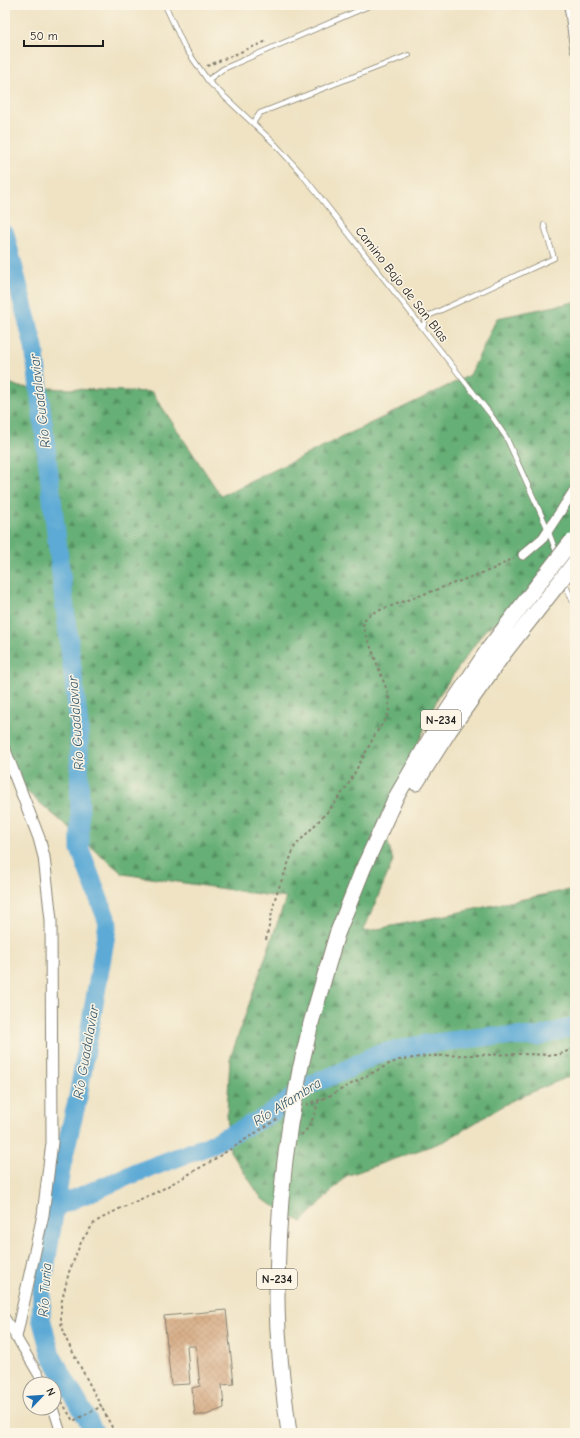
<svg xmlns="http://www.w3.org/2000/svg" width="580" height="1438" viewBox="0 0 580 1438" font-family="'Comic Neue',sans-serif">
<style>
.forest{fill:url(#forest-firs);stroke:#416649}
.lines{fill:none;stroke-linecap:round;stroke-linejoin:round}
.river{stroke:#5daad6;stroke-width:19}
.building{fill:url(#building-cross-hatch)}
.service-casing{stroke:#868070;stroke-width:6}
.minor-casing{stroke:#868070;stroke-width:11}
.tertiary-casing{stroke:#868070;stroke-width:13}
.trunk-casing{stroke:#868070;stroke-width:17}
.path{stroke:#868070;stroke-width:2;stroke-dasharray:3 3;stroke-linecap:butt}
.service{stroke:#fff;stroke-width:4.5}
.minor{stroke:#fff;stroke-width:9}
.tertiary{stroke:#fff;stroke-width:11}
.trunk{stroke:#fff;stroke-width:15}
.trunk-bridge-casing{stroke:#868070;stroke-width:17;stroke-linecap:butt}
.trunk-bridge{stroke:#fff;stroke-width:15}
.labels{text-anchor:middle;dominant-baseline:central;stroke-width:3;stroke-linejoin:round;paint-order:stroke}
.shield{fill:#fcf5e5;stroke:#5f5d58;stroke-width:1}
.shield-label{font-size:12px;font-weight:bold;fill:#1c1c1c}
.street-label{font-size:13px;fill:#1c1c1c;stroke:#fcf5e5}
.water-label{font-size:14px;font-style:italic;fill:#395c70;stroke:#fcf5e5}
</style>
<defs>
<pattern id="forest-firs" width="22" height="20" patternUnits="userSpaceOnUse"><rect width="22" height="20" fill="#66af76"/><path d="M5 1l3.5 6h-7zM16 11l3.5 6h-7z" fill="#538e60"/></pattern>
<pattern id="building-cross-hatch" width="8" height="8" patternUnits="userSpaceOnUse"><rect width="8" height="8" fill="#d4a67e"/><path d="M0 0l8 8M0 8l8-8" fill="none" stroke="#b58e6c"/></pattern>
</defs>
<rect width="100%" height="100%" fill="#fcf5e5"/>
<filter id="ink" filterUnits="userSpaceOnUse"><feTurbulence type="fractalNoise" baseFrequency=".025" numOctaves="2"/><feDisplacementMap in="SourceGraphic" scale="8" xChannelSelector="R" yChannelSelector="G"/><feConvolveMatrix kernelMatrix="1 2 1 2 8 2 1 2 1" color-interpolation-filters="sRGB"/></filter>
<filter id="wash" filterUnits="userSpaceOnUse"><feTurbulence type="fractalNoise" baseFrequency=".012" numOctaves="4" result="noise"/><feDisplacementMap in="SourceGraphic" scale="16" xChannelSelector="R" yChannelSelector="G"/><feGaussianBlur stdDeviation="0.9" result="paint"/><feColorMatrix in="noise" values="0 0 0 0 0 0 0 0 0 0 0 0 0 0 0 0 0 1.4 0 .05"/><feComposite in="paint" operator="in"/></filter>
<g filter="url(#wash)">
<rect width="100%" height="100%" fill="#efe3c4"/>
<!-- forest -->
<path class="forest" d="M 575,302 L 575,568 L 564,580 L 485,630 L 439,695 L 383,824 L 393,861 L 363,932 L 563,891 L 575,890 L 575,1074 L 511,1101 L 445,1141 L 346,1176 L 302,1222 L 262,1199 L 230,1151 L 227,1113 L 230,1059 L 286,898 L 123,874 L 5,773 L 5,381 L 19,387 L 152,392 L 221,496 L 470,375 L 497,318 Z"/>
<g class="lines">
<!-- river -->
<path class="river" d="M 5,234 L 34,347 L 79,726 L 80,849 L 108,923 L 78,1097 L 62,1164 L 42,1289 L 41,1318 L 51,1355 L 95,1433
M 55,1207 L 133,1174 L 208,1146 L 267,1116 L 312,1084 L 342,1072 L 377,1054 L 425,1044 L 492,1036 L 538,1037 L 575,1026"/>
</g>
<g id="blocks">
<!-- building -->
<path class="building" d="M 226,1310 L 234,1384 L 222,1385 L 224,1408 L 206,1415 L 195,1415 L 192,1388 L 200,1386 L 196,1346 L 187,1346 L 190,1384 L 171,1385 L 164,1316 Z"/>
</g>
</g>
<g filter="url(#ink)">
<use href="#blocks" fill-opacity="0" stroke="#868070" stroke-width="1"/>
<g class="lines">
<defs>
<path id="service" d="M 165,5 L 184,46 L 209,82 L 274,143 L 301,173 L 491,415 L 506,437 L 546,525 L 557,554
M 208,80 L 223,69 L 371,5
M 253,123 L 260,113 L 409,55
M 423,328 L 426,317 L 554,258 L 544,225
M 564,581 L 575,607"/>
<path id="minor" d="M 569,5 L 575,50
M 523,555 L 543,538 L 575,489
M 5,1318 L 44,1384
M 53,1408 L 61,1433"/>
<path id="tertiary" d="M 5,750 L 39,838 L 44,857 L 51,920 L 52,1142 L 43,1215 L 16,1337"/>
<path id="trunk" d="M 416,783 L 449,731 L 504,653 L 551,593
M 300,1070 L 311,1023 L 337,934 L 363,869 L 395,799 L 438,725 L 490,647 L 539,583
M 289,1433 C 283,1388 277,1342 277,1297 C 277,1239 281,1182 290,1124"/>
</defs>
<!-- service casing -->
<use href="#service" class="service-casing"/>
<!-- minor casing -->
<use href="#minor" class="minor-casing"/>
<!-- tertiary casing -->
<use href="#tertiary" class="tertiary-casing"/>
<!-- trunk casing -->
<use href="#trunk" class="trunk-casing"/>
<!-- path -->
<path class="path" d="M 207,66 L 267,41
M 266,940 L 276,895 L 295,846 L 330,809 L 348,785 L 376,733 L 386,719 L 389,711 L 389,696 L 363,626 L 365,619 L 372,613 L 493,569 L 514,558
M 329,1096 L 389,1064 L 399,1060 L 427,1056 L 521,1054 L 558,1055 L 575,1048
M 306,1105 L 329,1096
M 301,1135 C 311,1127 315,1114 318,1102 L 325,1098
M 54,1393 L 58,1395 L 73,1421 L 102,1406
M 115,1433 L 67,1341 L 61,1323 L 61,1304 L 69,1272 L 82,1240 L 95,1222 L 119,1209 L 161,1190 L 210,1162 L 279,1118"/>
<!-- service -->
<use href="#service" class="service"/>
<!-- minor -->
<use href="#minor" class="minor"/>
<!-- tertiary -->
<use href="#tertiary" class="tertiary"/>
<!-- trunk -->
<use href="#trunk" class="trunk"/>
<defs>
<path id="trunk-bridge" d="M 539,583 L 571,542
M 551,593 L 575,562
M 290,1124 L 300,1070"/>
</defs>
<!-- trunk-bridge casing -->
<use href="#trunk-bridge" class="trunk-bridge-casing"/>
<!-- trunk-bridge -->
<use href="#trunk-bridge" class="trunk-bridge"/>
</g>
</g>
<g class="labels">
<!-- shield labels -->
<g class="shield">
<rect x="421" y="710" width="40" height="20" rx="3"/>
<rect x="257" y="1269" width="40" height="20" rx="3"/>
</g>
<g class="shield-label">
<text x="441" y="720">N-234</text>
<text x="277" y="1279">N-234</text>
</g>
<!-- street labels -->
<g class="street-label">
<text transform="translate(402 284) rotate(52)">Camino Bajo de San Blas</text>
</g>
<!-- water labels -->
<g class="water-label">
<text transform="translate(40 401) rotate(-97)">Río Guadalaviar</text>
<text transform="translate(76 723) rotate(-94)">Río Guadalaviar</text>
<text transform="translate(86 1052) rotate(-80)">Río Guadalaviar</text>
<text transform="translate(287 1102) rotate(-32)">Río Alfambra</text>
<text transform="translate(45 1290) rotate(-86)">Río Turia</text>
</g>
</g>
<!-- margin -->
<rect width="580" height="1438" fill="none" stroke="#fcf5e5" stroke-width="20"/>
<!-- north arrow -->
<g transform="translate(42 1396) rotate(65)"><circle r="19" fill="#fcf5e5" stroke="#a29e95"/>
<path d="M0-3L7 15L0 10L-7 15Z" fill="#1f6fb2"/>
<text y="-6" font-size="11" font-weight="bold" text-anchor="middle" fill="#1c1c1c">N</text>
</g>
<!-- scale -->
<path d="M24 40v6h79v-6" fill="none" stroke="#1c1c1c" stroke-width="2"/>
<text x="30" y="40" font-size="12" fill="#1c1c1c" stroke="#fcf5e5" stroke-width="3" paint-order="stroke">50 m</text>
</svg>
